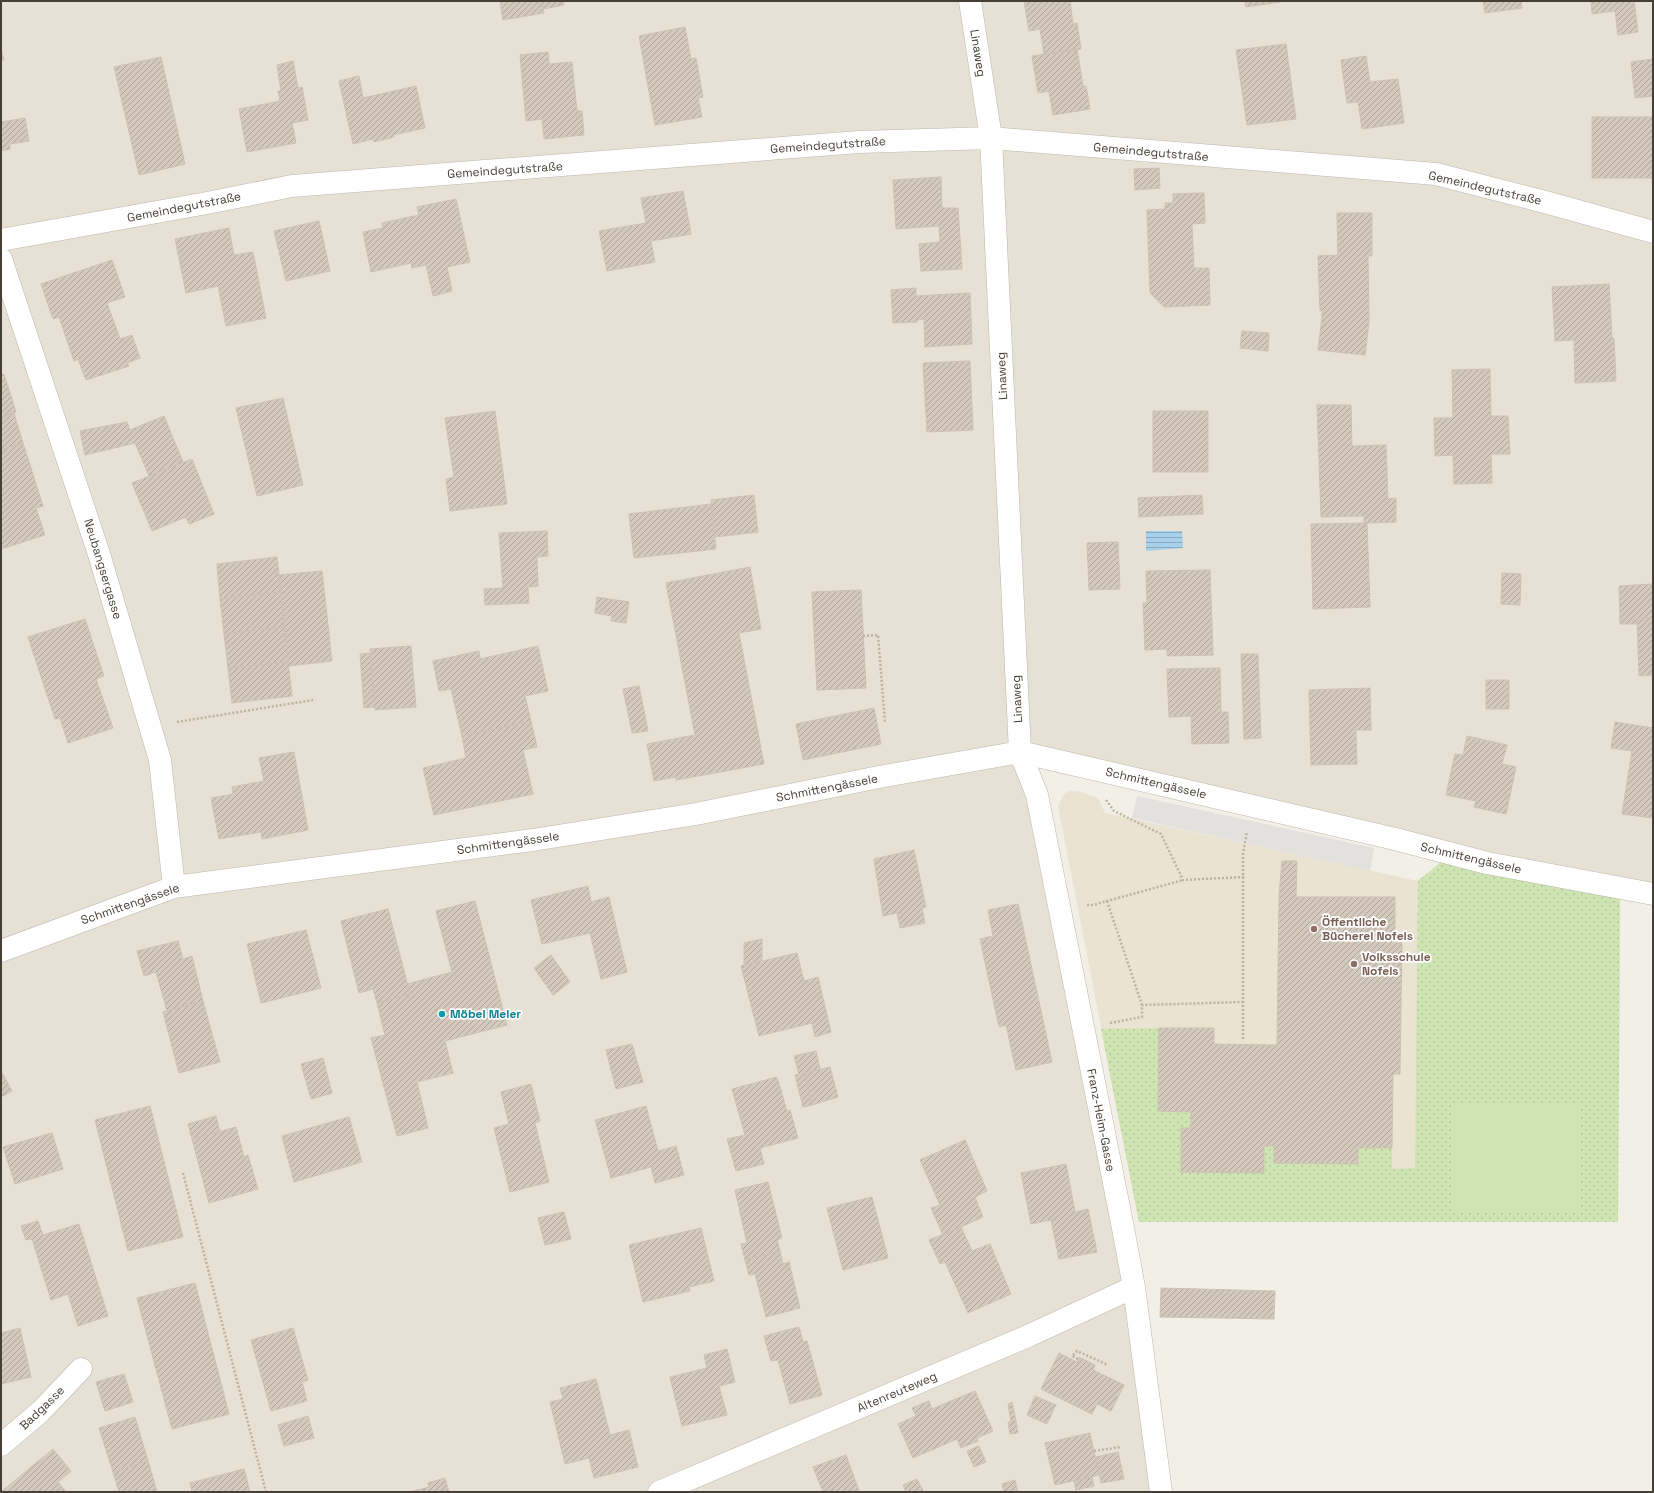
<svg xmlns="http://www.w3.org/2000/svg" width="1654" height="1493" viewBox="0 0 1654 1493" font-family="'Space Grotesk',sans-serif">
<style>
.residential{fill:#e6e0d5}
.education{fill:#eae3d2}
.grass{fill:url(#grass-dots)}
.pitch{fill:#cee4b2}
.parking{fill:#e3e1de}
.water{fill:url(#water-rules)}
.building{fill:url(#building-hatch);stroke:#cdc2b1}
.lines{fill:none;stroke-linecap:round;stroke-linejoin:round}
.minor-casing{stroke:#bdb6aa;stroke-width:23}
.path{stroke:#beb29c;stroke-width:2.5;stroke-dasharray:2 2;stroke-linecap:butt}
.minor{stroke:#fff;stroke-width:22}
.education-dot{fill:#8d6e63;stroke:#fff;stroke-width:1.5}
.culture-dot{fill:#0f9aa8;stroke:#fff;stroke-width:1.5}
.labels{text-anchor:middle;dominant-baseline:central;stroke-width:3.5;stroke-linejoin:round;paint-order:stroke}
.street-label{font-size:12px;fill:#453f36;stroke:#fff}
.education-label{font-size:12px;font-weight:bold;fill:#785e54;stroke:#fff;text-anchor:start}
.culture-label{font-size:12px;font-weight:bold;fill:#0d838f;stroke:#fff;text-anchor:start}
</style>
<defs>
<pattern id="grass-dots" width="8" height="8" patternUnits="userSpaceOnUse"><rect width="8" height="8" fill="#cee4b2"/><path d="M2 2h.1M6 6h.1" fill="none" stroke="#b2c59a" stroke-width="1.8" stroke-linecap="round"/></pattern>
<pattern id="water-rules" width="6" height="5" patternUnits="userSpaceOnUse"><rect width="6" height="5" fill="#a7d0eb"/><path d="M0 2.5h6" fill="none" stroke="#8aaabf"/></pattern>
<pattern id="building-hatch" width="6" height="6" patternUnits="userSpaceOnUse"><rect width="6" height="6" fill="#d3cabd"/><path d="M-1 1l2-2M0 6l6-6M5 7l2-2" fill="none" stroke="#ada59a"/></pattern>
</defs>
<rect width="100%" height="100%" fill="#f2efe7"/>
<!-- residential -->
<path class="residential" d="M 1,1 L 1653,1 L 1653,894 L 1020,752 L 1037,795 L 1161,1492 L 1,1492 Z"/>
<!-- education -->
<path class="education" d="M 1069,791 L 1077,791 L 1098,798 L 1105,813 L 1418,881 L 1442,861 L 1620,899 L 1618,1222 L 1139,1222 L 1058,806 L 1063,795 Z"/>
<!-- grass -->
<path class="grass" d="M 1442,861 L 1620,899 L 1618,1222 L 1139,1222 L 1101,1029 L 1159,1028 L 1158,1111 L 1191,1112 L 1191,1128 L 1181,1128 L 1181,1172 L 1263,1173 L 1264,1146 L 1274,1146 L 1275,1163 L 1357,1164 L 1358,1148 L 1392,1148 L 1392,1169 L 1415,1168 L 1418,881 Z"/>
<!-- pitch -->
<path class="pitch" d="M 1453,1103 L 1580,1103 L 1580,1213 L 1453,1212 Z"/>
<!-- parking -->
<path class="parking" d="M 1137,796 L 1374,848 L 1370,871 L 1132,818 Z"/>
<!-- water -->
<path class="water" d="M 1146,531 L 1182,531 L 1183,548 L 1146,551 Z"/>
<!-- building -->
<path class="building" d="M 500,1 L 542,1 L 544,13 L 503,20 Z
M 542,1 L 563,1 L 564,5 L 543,9 Z
M 1024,1 L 1070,1 L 1073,24 L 1077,23 L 1081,49 L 1044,55 L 1040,29 L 1029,31 Z
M 1245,1 L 1281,1 L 1281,2 L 1246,7 Z
M 1483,1 L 1521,1 L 1522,8 L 1485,13 Z
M 1591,1 L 1634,1 L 1638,32 L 1618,35 L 1615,11 L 1592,14 Z
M 685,27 L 691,59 L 696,58 L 703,97 L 698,98 L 702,117 L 655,125 L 639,36 Z
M 1286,44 L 1296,119 L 1247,125 L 1236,50 Z
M 1,49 L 4,60 L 1,61 Z
M 1077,49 L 1083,86 L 1086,86 L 1090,109 L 1053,115 L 1049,91 L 1038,93 L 1032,56 Z
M 548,52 L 549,64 L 572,62 L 577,111 L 582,111 L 584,135 L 544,139 L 542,119 L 526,121 L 520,55 Z
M 1366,56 L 1370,82 L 1398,79 L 1404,123 L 1362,129 L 1358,102 L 1347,103 L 1341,60 Z
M 161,57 L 185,164 L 139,175 L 114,67 Z
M 1653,59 L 1653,96 L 1635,98 L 1631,62 Z
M 293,61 L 298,88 L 302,87 L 308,120 L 292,123 L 296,143 L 247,152 L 239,109 L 280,101 L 278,91 L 281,91 L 277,65 Z
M 359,76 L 363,98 L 416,86 L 425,128 L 393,135 L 394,137 L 374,142 L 373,139 L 353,144 L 339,81 Z
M 1592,117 L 1653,117 L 1653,178 L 1592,178 Z
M 25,118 L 29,141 L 10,144 L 10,149 L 1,151 L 1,122 Z
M 1159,168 L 1160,188 L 1135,190 L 1134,169 Z
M 941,177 L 942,208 L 958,208 L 962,269 L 921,271 L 919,244 L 940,242 L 939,226 L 896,229 L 893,180 Z
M 683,191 L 691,234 L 651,241 L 655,262 L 607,271 L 599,231 L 646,223 L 641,198 Z
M 1204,193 L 1205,223 L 1192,224 L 1194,268 L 1209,268 L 1210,305 L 1164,307 L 1150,293 L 1147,210 L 1165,209 L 1165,203 L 1173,203 L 1173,194 Z
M 456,199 L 470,262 L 447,267 L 452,291 L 433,296 L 426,265 L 412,268 L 411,263 L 371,272 L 363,232 L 383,228 L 382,223 L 419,215 L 417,207 Z
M 1337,213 L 1372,213 L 1372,256 L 1368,256 L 1369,322 L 1365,355 L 1318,350 L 1322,317 L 1322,310 L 1320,311 L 1318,256 L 1338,255 Z
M 319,221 L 330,271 L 286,281 L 274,231 Z
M 229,228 L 234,255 L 253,252 L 266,318 L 226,326 L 218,286 L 186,293 L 175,239 Z
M 112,260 L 125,297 L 107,303 L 120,339 L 132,335 L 140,358 L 127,363 L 129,366 L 86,380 L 78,359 L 74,361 L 59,317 L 53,319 L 41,284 Z
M 1609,284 L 1612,338 L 1614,338 L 1616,381 L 1575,383 L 1574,340 L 1555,341 L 1552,287 Z
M 916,288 L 916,296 L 970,293 L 972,344 L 925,347 L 924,319 L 917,320 L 917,322 L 893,323 L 891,290 Z
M 1242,331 L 1269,333 L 1268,351 L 1240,348 Z
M 970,361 L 973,430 L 927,432 L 923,363 Z
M 1490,369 L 1491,416 L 1508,416 L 1510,454 L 1491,454 L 1492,483 L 1454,484 L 1453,455 L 1435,456 L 1434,418 L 1453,418 L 1452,370 Z
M 4,374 L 16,412 L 1,417 L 1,375 Z
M 283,398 L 303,485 L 257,496 L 236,408 Z
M 1317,405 L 1351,405 L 1352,446 L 1386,445 L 1388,499 L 1396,498 L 1396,522 L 1364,523 L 1364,516 L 1321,517 Z
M 495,411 L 507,504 L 450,511 L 446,479 L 454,477 L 445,418 Z
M 1153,411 L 1208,411 L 1208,472 L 1153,472 Z
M 14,413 L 23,443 L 1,450 L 1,417 Z
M 164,416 L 183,462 L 149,476 L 135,443 L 85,455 L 80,431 L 127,422 L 130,430 Z
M 23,443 L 43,506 L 36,508 L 45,535 L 1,549 L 1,450 Z
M 192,459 L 214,514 L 189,524 L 186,517 L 152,531 L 132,483 Z
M 754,495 L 758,532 L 715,537 L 711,500 Z
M 1202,495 L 1203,514 L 1139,517 L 1138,498 Z
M 711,504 L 716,549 L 634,558 L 629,514 Z
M 1367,523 L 1370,607 L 1313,609 L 1311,524 Z
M 547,531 L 548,556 L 537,557 L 538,586 L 528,587 L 529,603 L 485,605 L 484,589 L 503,588 L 499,533 Z
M 1118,542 L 1120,589 L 1089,590 L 1087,543 Z
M 277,557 L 281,592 L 220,599 L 217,564 Z
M 750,567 L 761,629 L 739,633 L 764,764 L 676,780 L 676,777 L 654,781 L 647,744 L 695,735 L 666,583 Z
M 1210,570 L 1213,655 L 1167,656 L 1167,649 L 1145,650 L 1143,603 L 1147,603 L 1146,571 Z
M 322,571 L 332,661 L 289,666 L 279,575 Z
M 1502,573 L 1521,574 L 1520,605 L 1501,604 Z
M 1653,584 L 1653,618 L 1637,618 L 1638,624 L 1620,624 L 1619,586 Z
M 861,590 L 866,688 L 817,690 L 812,592 Z
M 281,592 L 284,627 L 224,634 L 220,599 Z
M 597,597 L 629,602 L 626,623 L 611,621 L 612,616 L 595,613 Z
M 1637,618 L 1653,618 L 1653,675 L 1639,676 Z
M 85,619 L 104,676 L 96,679 L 113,728 L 68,743 L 60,718 L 55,719 L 28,637 Z
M 284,627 L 288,662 L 228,668 L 224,634 Z
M 411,646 L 416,707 L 375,710 L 370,649 Z
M 538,646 L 548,691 L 525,696 L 531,721 L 462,736 L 451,689 L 439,691 L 433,661 L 479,651 L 480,659 Z
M 370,653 L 375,707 L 364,708 L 360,654 Z
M 1241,654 L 1258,654 L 1261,738 L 1244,739 Z
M 288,662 L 292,696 L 232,703 L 228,668 Z
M 1220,668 L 1221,712 L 1228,712 L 1229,743 L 1192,744 L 1191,716 L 1169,717 L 1167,669 Z
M 1486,680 L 1509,680 L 1509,709 L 1486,709 Z
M 639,686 L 648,731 L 632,733 L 623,689 Z
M 1370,688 L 1371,730 L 1356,730 L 1357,764 L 1311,765 L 1309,690 Z
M 874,708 L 881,744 L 803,760 L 796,724 Z
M 531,721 L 537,747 L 523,750 L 533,794 L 434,815 L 423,768 L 466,758 L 462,736 Z
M 1615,722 L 1653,728 L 1653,818 L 1622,814 L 1632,751 L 1611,748 Z
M 1467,736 L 1507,745 L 1502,764 L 1516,767 L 1506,814 L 1474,807 L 1476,801 L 1446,795 L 1455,754 L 1463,755 Z
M 294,752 L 308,830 L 262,839 L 261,832 L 219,839 L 211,798 L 233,794 L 232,787 L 264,781 L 259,758 Z
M 914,850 L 926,907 L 922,908 L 925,923 L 900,928 L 897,913 L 883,916 L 874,859 Z
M 1282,861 L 1297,861 L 1296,897 L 1395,897 L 1395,943 L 1402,943 L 1400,1074 L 1393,1074 L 1392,1148 L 1358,1148 L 1358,1164 L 1274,1163 L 1274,1146 L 1264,1146 L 1264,1173 L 1181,1172 L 1181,1128 L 1191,1128 L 1191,1112 L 1158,1111 L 1159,1028 L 1214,1028 L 1214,1044 L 1277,1045 L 1279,895 Z
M 588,886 L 591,902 L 609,897 L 627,972 L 601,979 L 590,933 L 542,944 L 531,900 Z
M 475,901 L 507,1025 L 445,1041 L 453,1073 L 417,1082 L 428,1128 L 397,1136 L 371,1038 L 385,1035 L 377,1003 L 410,994 L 407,984 L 452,972 L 436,911 Z
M 1018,904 L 1052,1062 L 1016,1070 L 1006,1025 L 999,1027 L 980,939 L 993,936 L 988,910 Z
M 388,909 L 410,994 L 377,1003 L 373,989 L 359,993 L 341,921 Z
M 306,930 L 321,988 L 261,1003 L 247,944 Z
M 762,939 L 762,961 L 744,965 L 744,943 Z
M 178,941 L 183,959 L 192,956 L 203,1001 L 167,1011 L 156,972 L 144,976 L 137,951 Z
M 797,953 L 804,981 L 818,977 L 831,1032 L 815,1037 L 812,1023 L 759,1036 L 741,966 Z
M 551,955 L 570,982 L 553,995 L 534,968 Z
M 203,1001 L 220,1062 L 179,1073 L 163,1012 Z
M 632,1044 L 643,1082 L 616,1089 L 606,1050 Z
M 816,1051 L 820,1069 L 805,1073 L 812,1105 L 803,1107 L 795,1075 L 799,1074 L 794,1056 Z
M 323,1058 L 332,1093 L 311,1099 L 301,1064 Z
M 830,1067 L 838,1097 L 812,1105 L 805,1073 Z
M 1,1071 L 12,1091 L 1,1097 Z
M 777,1077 L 787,1111 L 790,1110 L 798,1138 L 760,1148 L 764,1164 L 736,1171 L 727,1139 L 745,1135 L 732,1089 Z
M 531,1084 L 540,1121 L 535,1123 L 549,1182 L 510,1192 L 494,1128 L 509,1124 L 501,1092 Z
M 150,1106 L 183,1237 L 128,1251 L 95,1120 Z
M 646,1106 L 658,1151 L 676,1146 L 684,1175 L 655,1183 L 651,1167 L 611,1178 L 595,1120 Z
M 216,1116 L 220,1132 L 192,1139 L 188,1124 Z
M 349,1117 L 362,1162 L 294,1182 L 282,1136 Z
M 236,1127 L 244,1157 L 248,1155 L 258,1189 L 209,1203 L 192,1139 Z
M 52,1133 L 63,1169 L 15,1184 L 3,1147 Z
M 965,1140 L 987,1191 L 975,1197 L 983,1217 L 943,1235 L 931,1208 L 940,1205 L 920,1160 Z
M 1066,1164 L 1075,1212 L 1088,1209 L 1097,1252 L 1059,1259 L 1051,1220 L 1031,1224 L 1021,1173 Z
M 768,1182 L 782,1238 L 777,1240 L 780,1251 L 745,1260 L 741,1244 L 747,1243 L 735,1190 Z
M 872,1197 L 888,1258 L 843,1270 L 827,1208 Z
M 564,1212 L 571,1239 L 545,1245 L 538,1218 Z
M 38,1221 L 43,1235 L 79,1224 L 108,1316 L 78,1326 L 68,1294 L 51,1300 L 32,1239 L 26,1240 L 21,1226 Z
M 961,1227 L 972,1251 L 990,1244 L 1011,1294 L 968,1313 L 945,1262 L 940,1264 L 929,1240 Z
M 701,1228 L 714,1281 L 689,1287 L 690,1291 L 643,1302 L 629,1245 Z
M 780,1251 L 783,1264 L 789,1262 L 800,1308 L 766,1317 L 755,1274 L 749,1275 L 745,1260 Z
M 195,1283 L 229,1414 L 172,1429 L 137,1298 Z
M 1161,1288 L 1275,1291 L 1274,1319 L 1160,1317 Z
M 799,1327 L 803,1342 L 807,1341 L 822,1395 L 790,1404 L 778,1360 L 771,1361 L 764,1336 Z
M 20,1328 L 31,1377 L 1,1384 L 1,1333 Z
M 293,1328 L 308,1380 L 302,1382 L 307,1401 L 271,1411 L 251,1340 Z
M 727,1349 L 735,1382 L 719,1386 L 727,1415 L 682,1426 L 670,1377 L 707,1368 L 704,1355 Z
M 1059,1353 L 1077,1362 L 1079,1357 L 1095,1365 L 1093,1370 L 1124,1385 L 1111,1411 L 1097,1404 L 1092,1414 L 1041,1389 Z
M 124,1374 L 133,1402 L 105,1411 L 96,1382 Z
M 596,1379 L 610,1435 L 629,1430 L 638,1467 L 594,1478 L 589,1458 L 565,1464 L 550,1402 L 563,1399 L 560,1388 Z
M 975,1391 L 993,1431 L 977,1438 L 978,1441 L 961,1448 L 957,1439 L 913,1458 L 898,1424 L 916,1416 L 912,1408 L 929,1401 L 932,1409 Z
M 1035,1396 L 1056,1405 L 1047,1424 L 1027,1415 Z
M 1012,1402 L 1016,1421 L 1011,1422 L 1008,1404 Z
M 308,1416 L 314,1438 L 284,1446 L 278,1425 Z
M 135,1417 L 148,1461 L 113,1472 L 99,1428 Z
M 1016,1421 L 1018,1433 L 1010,1434 L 1008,1422 Z
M 1090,1433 L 1099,1475 L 1055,1485 L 1045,1443 Z
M 979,1446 L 986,1462 L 974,1467 L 967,1451 Z
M 53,1449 L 71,1471 L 58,1482 L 66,1492 L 1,1492 Z
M 1118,1452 L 1124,1479 L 1101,1483 L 1096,1457 Z
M 846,1455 L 859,1491 L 823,1492 L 813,1467 Z
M 148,1461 L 157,1492 L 119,1492 L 113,1472 Z
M 244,1469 L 250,1492 L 192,1492 L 190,1483 Z
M 1092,1477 L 1094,1486 L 1076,1490 L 1074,1481 Z
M 445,1478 L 449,1492 L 410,1492 L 429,1487 L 428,1483 Z
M 917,1479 L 924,1492 L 906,1492 L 903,1485 Z
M 1015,1480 L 1018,1492 L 1004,1492 L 1002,1484 Z"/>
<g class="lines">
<defs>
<path id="minor" d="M 970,1 L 991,138 L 1020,752 L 1037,795 L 1122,1223 L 1134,1287 L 1161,1492
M 1,240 L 207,203 L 292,186 L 859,142 L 991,138 L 1436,174 L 1545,202 L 1653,232
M 1,259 L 99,554 L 160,760 L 174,887
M 1,951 L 174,887 L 533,840 L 696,814 L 879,777 L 1020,752 L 1395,839 L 1487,863 L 1653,894
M 1,1445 L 41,1411 L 81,1369
M 659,1492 L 1028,1336 L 1134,1287"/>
</defs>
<!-- minor casing -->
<use href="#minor" class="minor-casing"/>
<!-- path -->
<path class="path" d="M 863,636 L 878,635 L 885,723
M 177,722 L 313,700
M 1106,800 L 1114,811 L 1161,834 L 1183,880 L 1244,877
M 1107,901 L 1142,1005
M 1087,905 L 1093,905 L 1183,880
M 1110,1023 L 1142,1017 L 1142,1005 L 1243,1002
M 1243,1039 L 1243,854 L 1247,832
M 183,1173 L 266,1492
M 1078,1359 L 1072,1356 L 1077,1351 L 1108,1365
M 1094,1451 L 1121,1447"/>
<!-- minor -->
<use href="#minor" class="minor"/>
</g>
<!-- markers -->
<g class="education-dot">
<circle cx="1314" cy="929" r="4"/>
<circle cx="1354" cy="964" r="4"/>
</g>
<circle class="culture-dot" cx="442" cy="1014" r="4"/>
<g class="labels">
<!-- street labels -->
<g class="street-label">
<text transform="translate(978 53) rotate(81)">Linaweg</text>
<text transform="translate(828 145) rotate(-4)">Gemeindegutstraße</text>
<text transform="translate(1151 152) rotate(5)">Gemeindegutstraße</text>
<text transform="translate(505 170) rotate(-4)">Gemeindegutstraße</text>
<text transform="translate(1485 188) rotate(13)">Gemeindegutstraße</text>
<text transform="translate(184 207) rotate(-11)">Gemeindegutstraße</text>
<text transform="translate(1002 376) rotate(-93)">Linaweg</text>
<text transform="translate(103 569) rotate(73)">Neubangsergasse</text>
<text transform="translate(1017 699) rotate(-93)">Linaweg</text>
<text transform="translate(1156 783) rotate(13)">Schmittengässele</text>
<text transform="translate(827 788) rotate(-11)">Schmittengässele</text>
<text transform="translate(508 843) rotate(-8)">Schmittengässele</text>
<text transform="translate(1471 858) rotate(13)">Schmittengässele</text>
<text transform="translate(130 904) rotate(-19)">Schmittengässele</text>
<text transform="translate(1101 1120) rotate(79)">Franz-Heim-Gasse</text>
<text transform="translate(897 1392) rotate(-23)">Altenreuteweg</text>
<text transform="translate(42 1408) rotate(-44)">Badgasse</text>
</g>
<!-- education labels -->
<g class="education-label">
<text x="1322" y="922">Öffentliche<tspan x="1322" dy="14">Bücherei Nofels</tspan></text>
<text x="1362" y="957">Volksschule<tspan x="1362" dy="14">Nofels</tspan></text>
</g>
<!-- culture labels -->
<g class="culture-label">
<text x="450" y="1014">Möbel Meier</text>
</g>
</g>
<!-- border -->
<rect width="1654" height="1493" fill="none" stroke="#453f36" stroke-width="4"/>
</svg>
